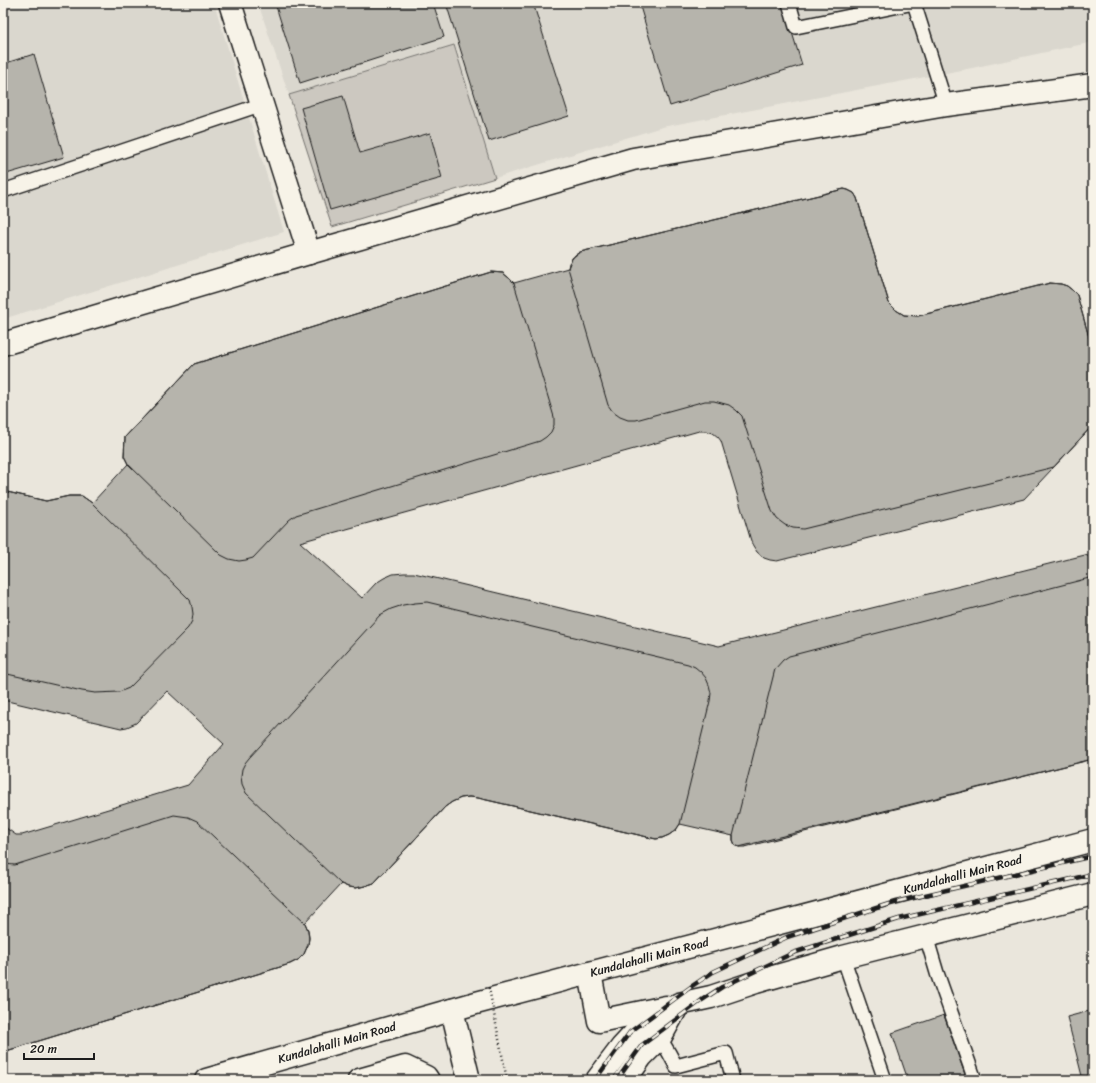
<svg xmlns="http://www.w3.org/2000/svg" width="1096" height="1083" viewBox="0 0 1096 1083" font-family="Sriracha,sans-serif">
<style>
.built{fill:#dad7ce}
.green{fill:#ccc8c0;stroke:#74726e}
.building{fill:#b6b4ac;stroke:#1c1c1c}
.lines{fill:none;stroke-linecap:round;stroke-linejoin:round}
.service-casing{stroke:#1c1c1c;stroke-width:16}
.minor-casing{stroke:#1c1c1c;stroke-width:25}
.tertiary-casing{stroke:#1c1c1c;stroke-width:25}
.primary-casing{stroke:#1c1c1c;stroke-width:25}
.path{stroke:#1c1c1c;stroke-width:2.5;stroke-dasharray:1 3;stroke-linecap:butt}
.service{stroke:#f7f3e8;stroke-width:13}
.minor{stroke:#f7f3e8;stroke-width:22}
.tertiary{stroke:#f7f3e8;stroke-width:22}
.primary{stroke:#f7f3e8;stroke-width:22}
.rail-casing{stroke:#1c1c1c;stroke-width:4.5}
.rail{stroke:#f7f3e8;stroke-width:3;stroke-dasharray:9;stroke-linecap:butt}
.path-bridge{stroke:#1c1c1c;stroke-width:2.5;stroke-dasharray:1 3;stroke-linecap:butt}
.labels{text-anchor:middle;dominant-baseline:central;stroke-width:3.5;stroke-linejoin:round;paint-order:stroke}
.street-label{font-size:12px;fill:#1c1c1c;stroke:#f7f3e8}
</style>
<rect width="100%" height="100%" fill="#eae6dc"/>
<filter id="ink" filterUnits="userSpaceOnUse"><feTurbulence type="fractalNoise" baseFrequency=".025" numOctaves="2"/><feDisplacementMap in="SourceGraphic" scale="8" xChannelSelector="R" yChannelSelector="G"/><feConvolveMatrix kernelMatrix="1 2 1 2 8 2 1 2 1" color-interpolation-filters="sRGB"/></filter>
<g filter="url(#ink)">
<!-- built -->
<path class="built" d="M 3,3 L 214,3 L 284,232 L 3,319 Z
M 258,3 L 1093,3 L 1093,42 L 972,68 L 662,127 L 495,178 L 454,45 L 289,95 Z"/>
<!-- green -->
<path class="green" d="M 454,45 L 495,178 L 332,227 L 289,95 Z"/>
<!-- building -->
<path class="building" d="M 275,3 L 433,3 L 444,37 L 300,83 Z
M 446,3 L 533,3 L 569,116 L 489,141 Z
M 639,3 L 783,3 L 802,65 L 670,106 Z
M 34,54 L 64,157 L 3,175 L 3,64 Z
M 343,96 L 360,153 L 430,133 L 442,178 L 330,210 L 301,108 Z
M 844,189 L 848,190 L 854,193 L 857,198 L 889,303 L 896,310 L 904,315 L 918,316 L 1050,283 L 1061,284 L 1067,286 L 1072,290 L 1077,295 L 1093,351 L 1093,425 L 1024,499 L 777,561 L 770,560 L 764,558 L 757,552 L 752,544 L 721,441 L 718,437 L 713,433 L 707,431 L 699,431 L 300,542 L 362,598 L 376,583 L 384,578 L 393,574 L 404,573 L 414,573 L 719,646 L 1085,555 L 1093,558 L 1093,759 L 739,847 L 735,845 L 733,840 L 733,836 L 680,824 L 676,830 L 669,835 L 662,838 L 656,839 L 478,798 L 469,797 L 461,798 L 452,802 L 445,807 L 374,883 L 365,886 L 356,888 L 348,887 L 341,884 L 305,923 L 308,930 L 309,938 L 308,945 L 304,954 L 298,960 L 290,964 L 3,1052 L 3,817 L 6,828 L 16,835 L 22,835 L 188,785 L 224,744 L 167,691 L 136,723 L 127,727 L 121,728 L 3,700 L 3,491 L 46,501 L 69,496 L 82,496 L 92,503 L 128,464 L 124,456 L 125,437 L 194,364 L 491,272 L 503,273 L 509,278 L 514,283 L 568,268 L 572,258 L 580,252 Z
M 844,189 L 848,190 L 854,193 L 857,198 L 889,303 L 896,310 L 904,315 L 918,316 L 1050,283 L 1061,284 L 1067,286 L 1072,290 L 1077,295 L 1093,351 L 1093,425 L 1054,467 L 803,529 L 793,528 L 785,525 L 777,519 L 772,511 L 742,416 L 736,410 L 729,405 L 714,401 L 705,401 L 636,420 L 628,420 L 620,417 L 613,412 L 608,405 L 568,268 L 569,263 L 575,255 L 580,252 Z
M 491,272 L 503,273 L 509,278 L 514,283 L 554,417 L 554,425 L 551,432 L 546,437 L 540,441 L 296,515 L 289,520 L 253,558 L 246,560 L 239,561 L 229,559 L 221,555 L 128,464 L 124,456 L 125,437 L 194,364 Z
M 3,491 L 46,501 L 69,496 L 82,496 L 92,503 L 190,600 L 192,607 L 193,614 L 192,621 L 188,628 L 129,688 L 119,692 L 95,693 L 82,691 L 3,673 Z
M 1093,577 L 1093,759 L 745,847 L 739,847 L 735,845 L 733,840 L 733,836 L 775,669 L 783,660 L 789,656 L 797,654 Z
M 427,602 L 688,664 L 695,667 L 701,672 L 706,678 L 709,685 L 711,693 L 710,701 L 680,824 L 676,830 L 669,835 L 662,838 L 656,839 L 478,798 L 469,797 L 461,798 L 452,802 L 445,807 L 374,883 L 365,886 L 356,888 L 348,887 L 341,884 L 246,793 L 242,784 L 241,776 L 242,769 L 245,763 L 249,758 L 380,615 L 391,609 L 403,605 L 415,603 Z
M 174,815 L 188,817 L 197,821 L 305,923 L 308,930 L 309,938 L 308,945 L 304,954 L 298,960 L 290,964 L 3,1052 L 3,864 L 15,865 Z
M 1093,1010 L 1093,1080 L 1083,1080 L 1067,1017 Z
M 944,1015 L 967,1080 L 908,1080 L 892,1033 Z"/>
<g class="lines">
<defs>
<path id="service" d="M 789,3 L 796,27 L 914,3
M 914,3 L 946,105
M 3,191 L 263,104
M 926,936 L 937,973 L 975,1080
M 843,957 L 885,1080
M 660,1038 L 669,1053 L 676,1066 L 726,1053 L 733,1080"/>
<path id="minor" d="M 230,3 L 309,253"/>
<path id="tertiary" d="M 3,344 L 309,253 L 633,159 L 946,105 L 1093,85"/>
<g id="primary">
<path d="M 590,973 L 599,1021 L 666,1007"/>
<path d="M 452,1010 L 469,1080"/>
<path id="s1" d="M 206,1080 L 476,1003 L 1093,840"/>
<path d="M 359,1080 L 405,1067 L 426,1077 L 428,1080"/>
<path d="M 597,1080 L 622,1047 L 635,1033 L 679,1004 L 711,997 L 756,982 L 843,957 L 1093,894"/>
<path d="M 625,1080 L 641,1057 L 660,1038 L 677,1007"/>
</g>
</defs>
<!-- service casing -->
<use href="#service" class="service-casing"/>
<!-- minor casing -->
<use href="#minor" class="minor-casing"/>
<!-- tertiary casing -->
<use href="#tertiary" class="tertiary-casing"/>
<!-- primary casing -->
<use href="#primary" class="primary-casing"/>
<!-- path -->
<path class="path" d="M 554,1076 L 567,1077"/>
<!-- service -->
<use href="#service" class="service"/>
<!-- minor -->
<use href="#minor" class="minor"/>
<!-- tertiary -->
<use href="#tertiary" class="tertiary"/>
<!-- primary -->
<use href="#primary" class="primary"/>
<defs>
<path id="rail" d="M 595,1080 L 630,1032 L 692,986 L 713,972 L 787,937 L 895,902 L 1093,856
M 617,1080 L 642,1045 L 702,1000 L 722,987 L 793,953 L 899,919 L 1093,874"/>
</defs>
<!-- rail casing -->
<use href="#rail" class="rail-casing"/>
<!-- rail -->
<use href="#rail" class="rail"/>
<!-- path-bridge -->
<path class="path-bridge" d="M 489,988 L 507,1080"/>
</g>
</g>
<g class="labels">
<!-- street labels -->
<g class="street-label">
<text stroke="none"><textPath href="#s1" startOffset="784">Kundalahalli Main Road</textPath></text>
<text stroke="none"><textPath href="#s1" startOffset="460">Kundalahalli Main Road</textPath></text>
<text stroke="none"><textPath href="#s1" startOffset="136">Kundalahalli Main Road</textPath></text>
</g>
</g>
<!-- margin -->
<rect width="1096" height="1083" fill="none" stroke="#f7f3e8" stroke-width="16"/>
<rect x="8" y="8" width="1080" height="1067" fill="none" stroke="#1c1c1c" stroke-width="1.5" filter="url(#ink)"/>
<!-- scale -->
<path d="M24 1053v6h70v-6" fill="none" stroke="#1c1c1c" stroke-width="2"/>
<text x="30" y="1053" font-size="12" fill="#1c1c1c" stroke="#f7f3e8" stroke-width="3" paint-order="stroke">20 m</text>
</svg>
